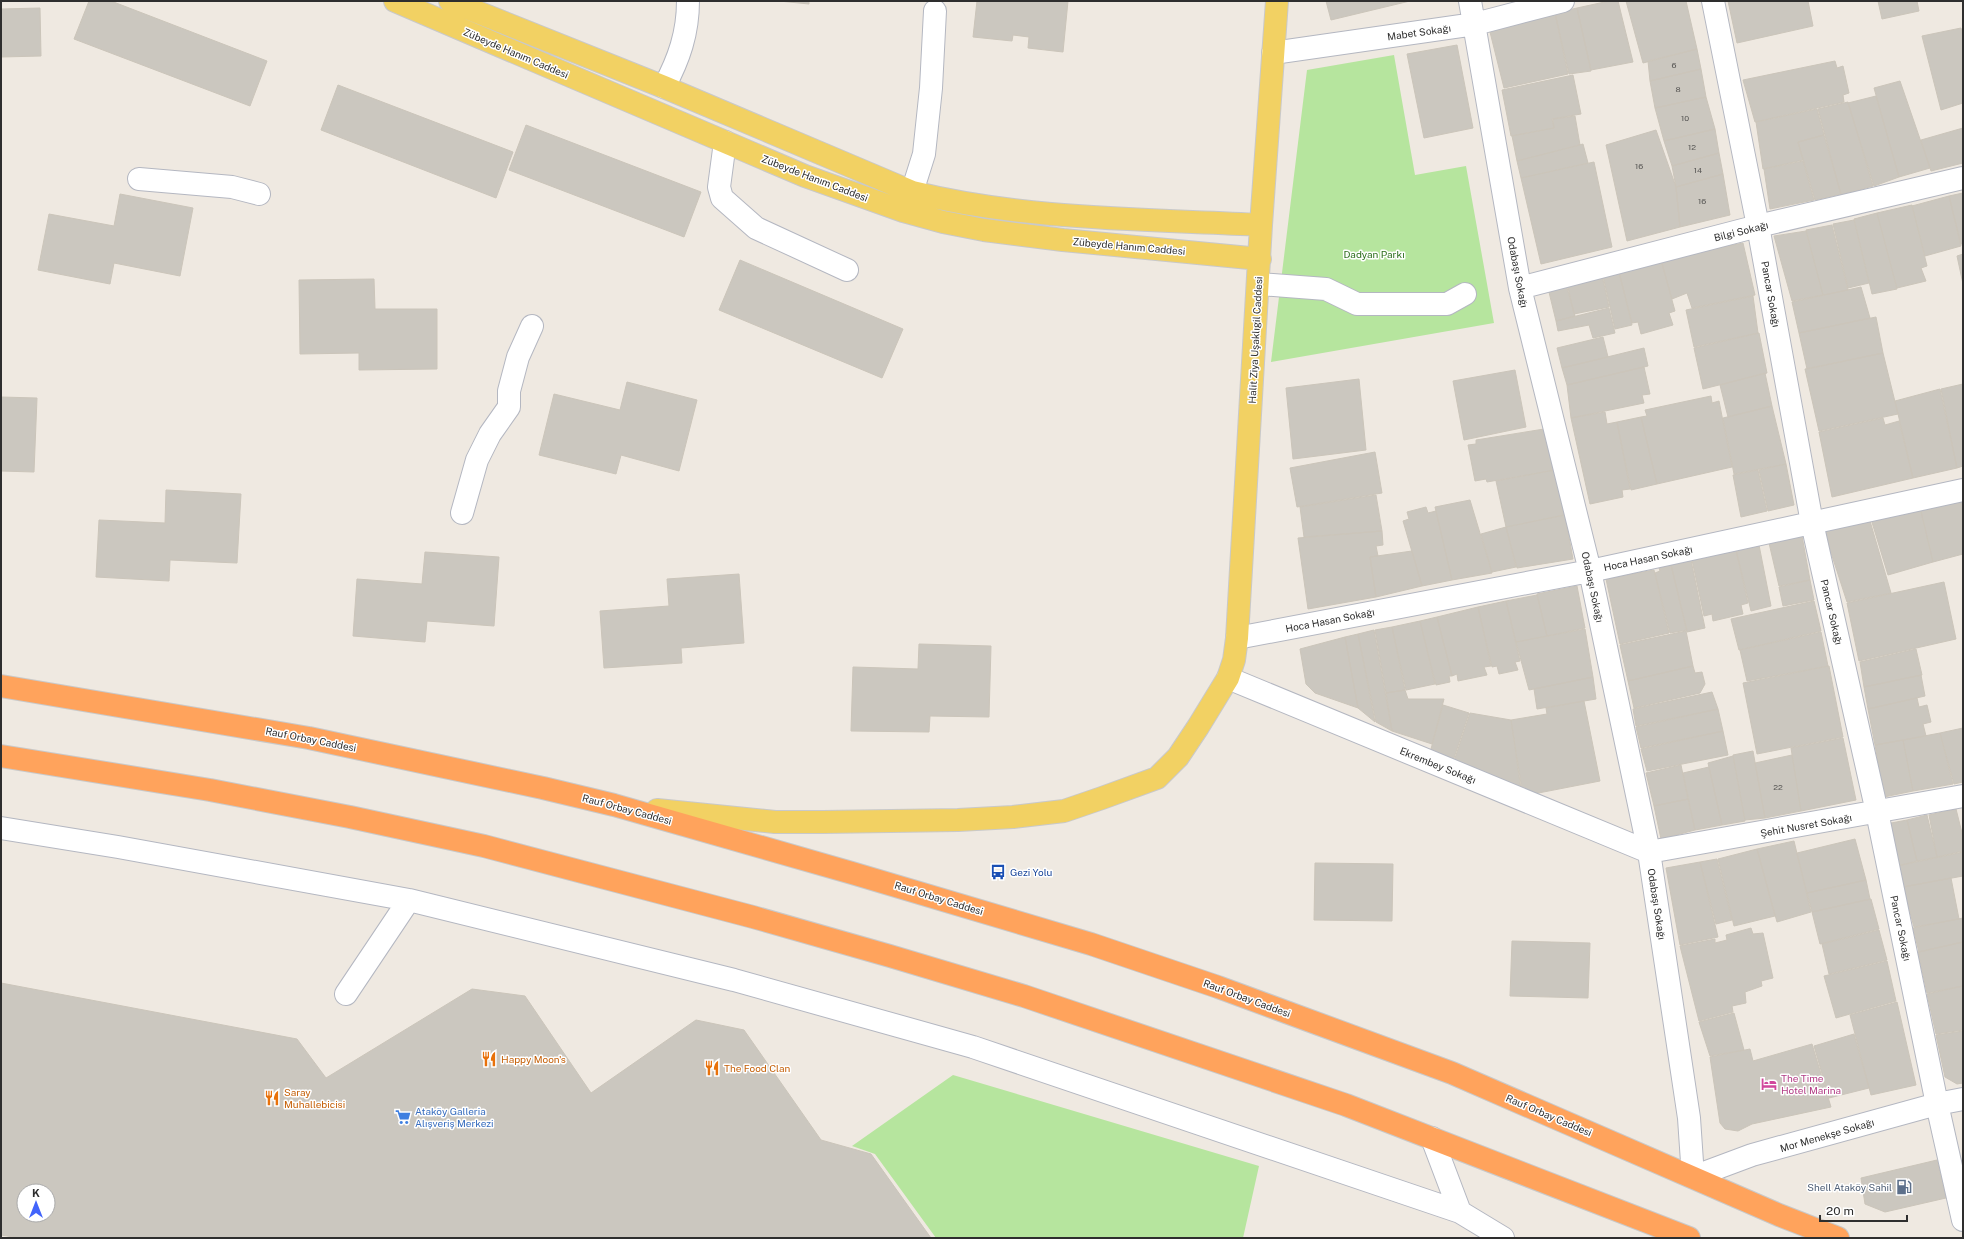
<svg xmlns="http://www.w3.org/2000/svg" width="1964" height="1239" viewBox="0 0 1964 1239" font-family="'Public Sans',sans-serif">
<style>
.green{fill:#b6e59e}
.building{fill:#cbc7bf;stroke:#cbc5ba;fill-rule:evenodd}
.lines{fill:none;stroke-linecap:round;stroke-linejoin:round}
.minor-casing{stroke:#b4b7c1;stroke-width:24}
.major-casing{stroke:#c9c9c9;stroke-width:24}
.highway-casing{stroke:#c9c9c9;stroke-width:24}
.minor{stroke:#fff;stroke-width:22}
.major{stroke:#f2d163;stroke-width:22}
.highway{stroke:#ffa35c;stroke-width:22}
.labels{text-anchor:middle;dominant-baseline:central;stroke-width:3;stroke-linejoin:round;paint-order:stroke}
.number-label{font-size:8px;fill:#555452}
.street-label{font-size:10px;fill:#2e2e2e;stroke:#fff}
.park-label{font-size:10px;fill:#2c6e1b;stroke:#fff}
.transit-label{font-size:10px;fill:#164399;stroke:#fff;text-anchor:start}
.food-label{font-size:10px;fill:#c56008;stroke:#fff;text-anchor:start}
.hotel-label{font-size:10px;fill:#b23c85;stroke:#fff;text-anchor:start}
.shop-label{font-size:10px;fill:#366cbe;stroke:#fff;text-anchor:start}
.service-label{font-size:10px;fill:#4e5e75;stroke:#fff;text-anchor:end}
</style>
<rect width="100%" height="100%" fill="#efe9e1"/>
<!-- green -->
<path class="green" d="M 1394,55 L 1415,175 L 1466,166 L 1494,323 L 1271,362 L 1307,70 Z
M 953,1075 L 1259,1166 L 1243,1238 L 936,1238 L 875,1154 L 852,1146 Z"/>
<!-- building -->
<path class="building" d="M 89,1 L 111,1 L 267,61 L 250,106 L 74,39 Z
M 779,1 L 809,1 L 809,4 Z
M 977,1 L 1068,1 L 1063,52 L 1028,48 L 1029,37 L 1013,35 L 1012,41 L 973,37 Z
M 1326,1 L 1410,1 L 1331,20 Z
M 1609,1 L 1618,1 L 1633,62 L 1591,70 L 1577,8 Z
M 1626,1 L 1686,1 L 1697,49 L 1643,63 Z
M 1728,1 L 1808,1 L 1813,26 L 1737,43 Z
M 1878,1 L 1917,1 L 1919,11 L 1882,19 Z
M 40,8 L 41,56 L 1,57 L 1,9 Z
M 1577,8 L 1591,71 L 1569,74 L 1555,13 Z
M 1555,13 L 1568,74 L 1504,88 L 1489,28 Z
M 1961,28 L 1963,36 L 1963,103 L 1941,110 L 1922,36 Z
M 1457,45 L 1473,128 L 1424,138 L 1407,54 Z
M 1697,49 L 1701,69 L 1650,81 L 1648,61 Z
M 1835,61 L 1837,68 L 1843,66 L 1849,93 L 1843,95 L 1844,102 L 1755,122 L 1743,80 Z
M 1701,69 L 1706,97 L 1655,108 L 1650,81 Z
M 1573,75 L 1581,114 L 1552,119 L 1554,128 L 1511,136 L 1502,90 Z
M 1900,81 L 1930,168 L 1899,177 L 1874,88 Z
M 338,85 L 513,152 L 496,198 L 321,130 Z
M 1876,96 L 1899,177 L 1874,186 L 1848,103 Z
M 1706,97 L 1715,129 L 1664,141 L 1655,108 Z
M 1848,102 L 1873,186 L 1841,195 L 1818,109 Z
M 1817,109 L 1824,135 L 1798,142 L 1803,160 L 1763,169 L 1756,122 Z
M 1575,116 L 1580,145 L 1517,161 L 1512,136 L 1554,128 L 1553,119 Z
M 526,125 L 701,192 L 684,237 L 509,170 Z
M 1963,128 L 1963,163 L 1931,171 L 1921,140 Z
M 1715,129 L 1719,153 L 1672,166 L 1664,141 Z
M 1656,130 L 1676,187 L 1680,227 L 1627,241 L 1606,145 Z
M 1824,135 L 1841,194 L 1815,200 L 1798,142 Z
M 1583,144 L 1588,163 L 1521,178 L 1517,161 Z
M 1719,153 L 1723,174 L 1676,187 L 1672,166 Z
M 1803,161 L 1814,200 L 1770,209 L 1764,169 Z
M 1594,162 L 1612,247 L 1541,264 L 1521,178 Z
M 1723,174 L 1730,215 L 1680,227 L 1676,187 Z
M 1963,193 L 1963,244 L 1961,244 L 1949,196 Z
M 120,194 L 193,208 L 180,276 L 114,263 L 110,284 L 38,270 L 49,214 L 114,226 Z
M 1949,196 L 1961,246 L 1925,256 L 1912,206 Z
M 1912,205 L 1927,266 L 1921,268 L 1926,281 L 1897,288 L 1877,213 Z
M 1877,213 L 1897,289 L 1872,294 L 1854,219 Z
M 1854,220 L 1869,283 L 1848,288 L 1833,224 Z
M 1832,225 L 1848,290 L 1823,295 L 1806,230 Z
M 1806,231 L 1823,295 L 1792,301 L 1774,236 Z
M 1743,243 L 1755,295 L 1692,308 L 1687,293 L 1672,299 L 1661,260 Z
M 1963,254 L 1963,284 L 1957,256 Z
M 740,260 L 903,329 L 882,378 L 719,310 Z
M 1661,260 L 1675,311 L 1669,313 L 1673,325 L 1641,334 L 1638,322 L 1632,323 L 1619,272 Z
M 1619,272 L 1632,325 L 1615,329 L 1603,276 Z
M 1602,275 L 1609,307 L 1574,314 L 1567,283 Z
M 374,279 L 375,309 L 437,309 L 437,369 L 359,370 L 359,353 L 300,354 L 299,280 Z
M 1566,284 L 1575,316 L 1556,321 L 1548,288 Z
M 1861,287 L 1870,318 L 1799,333 L 1792,302 Z
M 1753,296 L 1758,333 L 1694,347 L 1686,310 Z
M 1609,308 L 1615,333 L 1593,338 L 1589,325 L 1558,331 L 1556,321 Z
M 1876,317 L 1883,353 L 1807,369 L 1799,333 Z
M 1759,333 L 1767,373 L 1703,389 L 1694,348 Z
M 1603,337 L 1608,357 L 1562,368 L 1557,348 Z
M 1644,348 L 1648,366 L 1567,385 L 1562,368 Z
M 1883,353 L 1898,414 L 1819,431 L 1805,369 Z
M 1644,367 L 1650,394 L 1642,395 L 1644,403 L 1571,418 L 1567,385 Z
M 1515,370 L 1526,427 L 1464,440 L 1453,381 Z
M 1765,373 L 1772,406 L 1728,417 L 1720,385 Z
M 1359,379 L 1366,450 L 1293,459 L 1286,388 Z
M 627,382 L 697,400 L 679,471 L 621,455 L 616,474 L 539,455 L 554,394 L 620,410 Z
M 1963,384 L 1963,466 L 1957,468 L 1941,389 Z
M 1940,389 L 1957,468 L 1913,478 L 1895,401 Z
M 1711,396 L 1712,403 L 1719,401 L 1732,467 L 1657,484 L 1641,417 L 1647,416 L 1645,410 Z
M 1,397 L 37,398 L 34,472 L 1,471 Z
M 1772,406 L 1786,464 L 1734,474 L 1723,418 Z
M 1605,412 L 1607,424 L 1617,422 L 1630,489 L 1622,490 L 1623,497 L 1590,504 L 1571,418 Z
M 1641,417 L 1657,484 L 1631,490 L 1617,422 Z
M 1883,418 L 1885,425 L 1899,421 L 1913,478 L 1832,497 L 1819,432 Z
M 1544,429 L 1555,470 L 1487,482 L 1486,479 L 1475,481 L 1468,445 L 1476,444 L 1476,440 Z
M 1375,452 L 1382,493 L 1297,507 L 1290,468 Z
M 1786,464 L 1794,505 L 1768,511 L 1759,470 Z
M 1555,470 L 1564,515 L 1506,527 L 1496,481 Z
M 1758,470 L 1767,511 L 1741,517 L 1733,475 Z
M 166,490 L 241,494 L 237,563 L 170,560 L 169,581 L 96,577 L 99,520 L 165,523 Z
M 1376,495 L 1382,531 L 1304,537 L 1300,507 Z
M 1963,496 L 1963,554 L 1933,562 L 1920,507 Z
M 1470,500 L 1492,573 L 1452,580 L 1435,507 Z
M 1426,507 L 1428,513 L 1436,511 L 1452,580 L 1422,586 L 1403,521 L 1409,519 L 1407,512 Z
M 1920,507 L 1933,562 L 1888,575 L 1871,519 Z
M 1565,515 L 1573,559 L 1517,568 L 1506,527 Z
M 1870,521 L 1891,593 L 1847,602 L 1824,531 Z
M 1506,527 L 1516,567 L 1492,572 L 1481,534 Z
M 1382,531 L 1383,545 L 1376,546 L 1378,556 L 1370,557 L 1376,597 L 1308,609 L 1298,538 Z
M 1802,536 L 1810,580 L 1779,586 L 1769,543 Z
M 1759,545 L 1771,606 L 1751,611 L 1736,550 Z
M 1736,550 L 1748,603 L 1741,605 L 1743,614 L 1713,621 L 1712,614 L 1704,616 L 1692,560 Z
M 1412,551 L 1422,586 L 1376,597 L 1370,557 Z
M 425,552 L 499,557 L 494,626 L 427,621 L 425,642 L 353,636 L 357,579 L 422,584 Z
M 1691,560 L 1705,628 L 1687,632 L 1671,565 Z
M 1671,565 L 1687,630 L 1670,633 L 1655,573 L 1660,571 L 1659,568 Z
M 1654,570 L 1669,633 L 1620,644 L 1606,579 Z
M 739,574 L 744,643 L 681,648 L 682,663 L 604,668 L 600,611 L 669,606 L 667,579 Z
M 1810,580 L 1814,600 L 1783,606 L 1779,587 Z
M 1944,582 L 1956,639 L 1859,661 L 1847,603 Z
M 1577,586 L 1585,628 L 1547,636 L 1537,594 Z
M 1537,595 L 1547,636 L 1516,642 L 1506,601 Z
M 1506,601 L 1520,661 L 1515,662 L 1518,670 L 1499,674 L 1497,666 L 1492,667 L 1478,607 Z
M 1814,601 L 1821,631 L 1739,650 L 1731,619 Z
M 1478,607 L 1491,666 L 1484,667 L 1487,675 L 1458,681 L 1457,674 L 1452,676 L 1437,617 Z
M 1437,617 L 1452,676 L 1449,676 L 1450,682 L 1436,685 L 1420,621 Z
M 1420,621 L 1435,684 L 1406,690 L 1392,627 Z
M 1392,627 L 1405,690 L 1386,693 L 1375,630 Z
M 1585,629 L 1593,677 L 1529,690 L 1516,642 Z
M 1374,630 L 1392,731 L 1376,722 L 1358,634 Z
M 1686,631 L 1693,666 L 1628,681 L 1620,645 Z
M 1821,632 L 1828,666 L 1747,681 L 1740,650 Z
M 1358,634 L 1375,722 L 1358,708 L 1345,637 Z
M 1345,637 L 1358,708 L 1315,693 L 1306,684 L 1300,649 Z
M 919,644 L 991,646 L 989,717 L 930,716 L 929,732 L 851,731 L 853,667 L 918,669 Z
M 1916,649 L 1922,675 L 1864,687 L 1860,662 Z
M 1693,666 L 1695,673 L 1702,672 L 1705,684 L 1700,693 L 1634,708 L 1628,681 Z
M 1829,666 L 1843,737 L 1757,754 L 1743,683 Z
M 1921,675 L 1925,696 L 1868,709 L 1864,687 Z
M 1593,677 L 1596,699 L 1537,709 L 1534,689 Z
M 1405,690 L 1408,699 L 1444,699 L 1432,744 L 1392,731 L 1386,693 Z
M 1712,692 L 1718,709 L 1636,726 L 1633,709 Z
M 1917,698 L 1919,707 L 1927,705 L 1931,722 L 1923,724 L 1926,736 L 1875,745 L 1868,709 Z
M 1584,701 L 1600,781 L 1523,796 L 1511,720 L 1547,714 L 1546,708 Z
M 1443,705 L 1469,713 L 1453,761 L 1431,749 Z
M 1718,709 L 1723,731 L 1641,748 L 1636,727 Z
M 1470,713 L 1511,720 L 1522,796 L 1454,761 Z
M 1963,728 L 1963,782 L 1954,784 L 1940,733 Z
M 1723,731 L 1728,755 L 1647,771 L 1641,749 Z
M 1940,733 L 1953,784 L 1913,791 L 1903,740 Z
M 1843,738 L 1856,800 L 1801,811 L 1791,748 Z
M 1903,740 L 1913,791 L 1884,797 L 1875,745 Z
M 1753,751 L 1765,818 L 1745,820 L 1733,755 Z
M 1792,755 L 1801,811 L 1765,818 L 1755,763 Z
M 1733,756 L 1745,821 L 1722,825 L 1708,763 Z
M 1681,765 L 1688,799 L 1654,806 L 1646,773 Z
M 1709,767 L 1722,825 L 1695,830 L 1683,773 Z
M 1688,799 L 1695,830 L 1661,839 L 1654,806 Z
M 1956,809 L 1963,837 L 1963,851 L 1937,857 L 1929,815 Z
M 1927,815 L 1937,857 L 1917,861 L 1907,820 Z
M 1907,820 L 1917,861 L 1897,866 L 1886,824 Z
M 1855,839 L 1866,880 L 1807,893 L 1797,853 Z
M 1794,841 L 1811,912 L 1777,922 L 1757,849 Z
M 1757,849 L 1775,916 L 1734,926 L 1718,859 Z
M 1963,852 L 1963,876 L 1903,887 L 1897,866 Z
M 1717,859 L 1732,920 L 1716,924 L 1700,862 Z
M 1700,862 L 1718,937 L 1680,945 L 1666,868 Z
M 1315,863 L 1393,864 L 1392,921 L 1314,920 Z
M 1951,878 L 1959,919 L 1914,927 L 1903,887 Z
M 1866,880 L 1870,899 L 1812,912 L 1807,893 Z
M 1871,899 L 1879,929 L 1820,944 L 1812,912 Z
M 1963,918 L 1963,942 L 1919,952 L 1913,928 Z
M 1751,928 L 1753,934 L 1763,933 L 1773,978 L 1761,981 L 1762,986 L 1745,992 L 1746,1003 L 1732,1006 L 1733,1012 L 1699,1021 L 1680,946 L 1715,939 L 1715,943 L 1727,940 L 1726,935 Z
M 1879,930 L 1887,960 L 1829,974 L 1822,944 Z
M 1512,941 L 1590,943 L 1588,998 L 1510,996 Z
M 1963,942 L 1963,986 L 1927,993 L 1918,952 Z
M 1887,961 L 1896,1001 L 1836,1018 L 1824,976 Z
M 1,983 L 297,1039 L 326,1078 L 472,989 L 525,996 L 591,1093 L 696,1020 L 744,1030 L 821,1140 L 871,1154 L 931,1238 L 19,1238 L 1,1235 ZM 24,1191 L 48,1191 L 48,1215 L 24,1215 Z
M 1963,986 L 1963,1030 L 1936,1034 L 1927,994 Z
M 1897,1002 L 1916,1085 L 1871,1095 L 1850,1015 Z
M 1734,1013 L 1744,1050 L 1710,1056 L 1699,1022 Z
M 1963,1031 L 1963,1083 L 1957,1084 L 1945,1077 L 1936,1035 Z
M 1854,1034 L 1869,1088 L 1829,1098 L 1814,1046 Z
M 1812,1044 L 1831,1107 L 1752,1124 L 1738,1131 L 1725,1129 L 1720,1123 L 1710,1057 L 1750,1049 L 1753,1061 Z
M 1937,1160 L 1946,1198 L 1885,1212 L 1865,1204 L 1861,1178 Z"/>
<g class="lines">
<defs>
<path id="minor" d="M 1470,1 L 1520,288 L 1590,571 L 1649,852 L 1689,1118 L 1693,1177 L 1752,1155 L 1937,1104 L 1963,1099
M 1713,1 L 1758,226 L 1812,523 L 1877,812 L 1937,1104 L 1963,1220
M 1273,53 L 1475,24 L 1563,1
M 664,87 C 679,59 688,33 688,1
M 725,142 L 719,187 L 722,198 L 756,228 L 847,270
M 139,179 L 232,187 L 259,194
M 912,192 L 924,154 L 931,88 L 935,11
M 1259,284 L 1326,289 L 1357,304 L 1447,304 L 1465,294
M 1520,288 L 1758,226 L 1963,178
M 462,513 L 477,460 L 490,434 L 509,407 L 509,391 L 518,357 L 532,326
M 1237,638 L 1590,571 L 1963,490
M 1228,678 L 1649,852
M 1,828 L 118,847 L 409,900 L 734,980 L 973,1047 L 1460,1212 L 1503,1238
M 1649,852 L 1963,796
M 346,994 L 409,900
M 1432,1138 L 1460,1212"/>
<path id="major" d="M 395,1 L 805,176 L 903,211 L 943,222 L 984,230 L 1063,240 L 1260,259
M 450,1 L 664,87 L 912,192 C 1025,220 1145,219 1261,225
M 657,810 L 775,822 L 823,822 L 958,820 L 1013,817 L 1064,811 L 1102,798 L 1157,778 L 1178,757 L 1198,727 L 1228,678 L 1234,660 L 1237,638 L 1261,225 L 1277,1"/>
<path id="highway" d="M 1,686 L 309,738 L 543,788 L 614,805 L 852,873 L 1091,944 L 1218,987 L 1452,1073 L 1779,1215 L 1838,1238
M 1,756 L 210,790 L 350,817 L 484,846 L 753,917 L 890,956 L 1024,996 L 1346,1105 L 1689,1238"/>
</defs>
<!-- minor casing -->
<use href="#minor" class="minor-casing"/>
<!-- major casing -->
<use href="#major" class="major-casing"/>
<!-- highway casing -->
<use href="#highway" class="highway-casing"/>
<!-- minor -->
<use href="#minor" class="minor"/>
<!-- major -->
<use href="#major" class="major"/>
<!-- highway -->
<use href="#highway" class="highway"/>
</g>
<!-- icons -->
<defs>
<symbol id="bus-bare" viewBox="-9 -9 18 18"><path d="M-5-6H5V4H4V6H2V4H-2V6H-4V4H-5ZM-3.5-4V0h7V-4ZM-3.5 1.2v1.5H-2V1.2ZM2 1.2v1.5H3.5V1.2Z" fill="#1a4fb4" stroke="#fff" stroke-width="2.5" paint-order="stroke"/></symbol>
<symbol id="restaurant-bare" viewBox="-9 -9 18 18"><path d="M-5-6h1v4h1v-4h1v4h1v-4h1v5L-1.5 .5V6h-2V.5L-5-1ZM5-6V6H3V1.5H1.5Q1.5-4 5-6Z" fill="#e8710a" stroke="#fff" stroke-width="2.5" paint-order="stroke"/></symbol>
<symbol id="hotel-bare" viewBox="-9 -9 18 18"><path d="M-6-4.5h1.5V1H6V5H4.5V3h-9V5H-6ZM-4 0a1.8 1.8 0 1 1 3.6 0ZM.5 0V-2.5h3Q6-2.5 6 0Z" fill="#d1479c" stroke="#fff" stroke-width="2.5" paint-order="stroke"/></symbol>
<symbol id="supermarket-bare" viewBox="-9 -9 18 18"><path d="M-6-5.5h2.5l.6 2H6L4.5 2H-2.5L-4.4-4H-6ZM-1.5 3.2a1.3 1.3 0 1 0 .1 0ZM3 3.2a1.3 1.3 0 1 0 .1 0Z" fill="#3f7fe0" stroke="#fff" stroke-width="2.5" paint-order="stroke"/></symbol>
<symbol id="fuel-bare" viewBox="-9 -9 18 18"><path d="M-5.5-6h7V0h2V4h1.3V-2.5L3-4.5l.8-.8L6-3V5H2.5V1h-1V6h-7ZM-4.2-4.7v3.2H.2V-4.7Z" fill="#5c6f8a" stroke="#fff" stroke-width="2.5" paint-order="stroke"/></symbol>
</defs>
<g fill-rule="evenodd">
<use href="#bus-bare" x="987" y="861" width="22" height="22"/>
<use href="#restaurant-bare" x="478" y="1048" width="22" height="22"/>
<use href="#restaurant-bare" x="701" y="1057" width="22" height="22"/>
<use href="#hotel-bare" x="1758" y="1073" width="22" height="22"/>
<use href="#restaurant-bare" x="261" y="1087" width="22" height="22"/>
<use href="#supermarket-bare" x="392" y="1106" width="22" height="22"/>
<use href="#fuel-bare" x="1893" y="1176" width="22" height="22"/>
</g>
<g class="labels">
<!-- number labels -->
<g class="number-label">
<text x="1674" y="65">6</text>
<text x="1678" y="89">8</text>
<text x="1685" y="118">10</text>
<text x="1692" y="147">12</text>
<text x="1639" y="166">16</text>
<text x="1698" y="170">14</text>
<text x="1702" y="201">16</text>
<text x="1778" y="787">22</text>
</g>
<!-- street labels -->
<g class="street-label">
<text transform="translate(1419 32) rotate(-8)">Mabet Sokağı</text>
<text transform="translate(516 53) rotate(23)">Zübeyde Hanım Caddesi</text>
<text transform="translate(815 178) rotate(21)">Zübeyde Hanım Caddesi</text>
<text transform="translate(1741 231) rotate(-14)">Bilgi Sokağı</text>
<text transform="translate(1129 246) rotate(5)">Zübeyde Hanım Caddesi</text>
<text transform="translate(1518 272) rotate(79)">Odabaşı Sokağı</text>
<text transform="translate(1771 294) rotate(80)">Pancar Sokağı</text>
<text transform="translate(1255 340) rotate(-87)">Halit Ziya Uşaklıgil Caddesi</text>
<text transform="translate(1648 558) rotate(-12)">Hoca Hasan Sokağı</text>
<text transform="translate(1593 587) rotate(78)">Odabaşı Sokağı</text>
<text transform="translate(1832 612) rotate(77)">Pancar Sokağı</text>
<text transform="translate(1330 620) rotate(-11)">Hoca Hasan Sokağı</text>
<text transform="translate(311 739) rotate(11)">Rauf Orbay Caddesi</text>
<text transform="translate(1438 765) rotate(22)">Ekrembey Sokağı</text>
<text transform="translate(627 809) rotate(15)">Rauf Orbay Caddesi</text>
<text transform="translate(1806 825) rotate(-10)">Şehit Nusret Sokağı</text>
<text transform="translate(939 898) rotate(17)">Rauf Orbay Caddesi</text>
<text transform="translate(1657 904) rotate(81)">Odabaşı Sokağı</text>
<text transform="translate(1901 928) rotate(78)">Pancar Sokağı</text>
<text transform="translate(1247 998) rotate(20)">Rauf Orbay Caddesi</text>
<text transform="translate(1549 1115) rotate(23)">Rauf Orbay Caddesi</text>
<text transform="translate(1827 1135) rotate(-16)">Mor Menekşe Sokağı</text>
</g>
<!-- park labels -->
<g class="park-label">
<text x="1374" y="254">Dadyan Parkı</text>
</g>
<!-- transit labels -->
<g class="transit-label">
<text x="1010" y="872">Gezi Yolu</text>
</g>
<!-- food labels -->
<g class="food-label">
<text x="501" y="1059">Happy Moon's</text>
<text x="724" y="1068">The Food Clan</text>
<text x="284" y="1092">Saray<tspan x="284" dy="12">Muhallebicisi</tspan></text>
</g>
<!-- hotel labels -->
<g class="hotel-label">
<text x="1781" y="1078">The Time<tspan x="1781" dy="12">Hotel Marina</tspan></text>
</g>
<!-- shop labels -->
<g class="shop-label">
<text x="415" y="1111">Ataköy Galleria<tspan x="415" dy="12">Alışveriş Merkezi</tspan></text>
</g>
<!-- service labels -->
<g class="service-label">
<text x="1892" y="1187">Shell Ataköy Sahil</text>
</g>
</g>
<!-- border -->
<rect width="1964" height="1239" fill="none" stroke="#2e2e2e" stroke-width="4"/>
<!-- north arrow -->
<g transform="translate(36 1203)"><circle r="19" fill="#ffffff" stroke="#ababab"/>
<path d="M0-3L7 15L0 10L-7 15Z" fill="#4264fb"/>
<text y="-6" font-size="11" font-weight="bold" text-anchor="middle" fill="#2e2e2e">K</text>
</g>
<!-- scale -->
<path d="M1820 1215v6h87v-6" fill="none" stroke="#2e2e2e" stroke-width="2"/>
<text x="1826" y="1215" font-size="12" fill="#2e2e2e" stroke="#ffffff" stroke-width="3" paint-order="stroke">20 m</text>
</svg>
